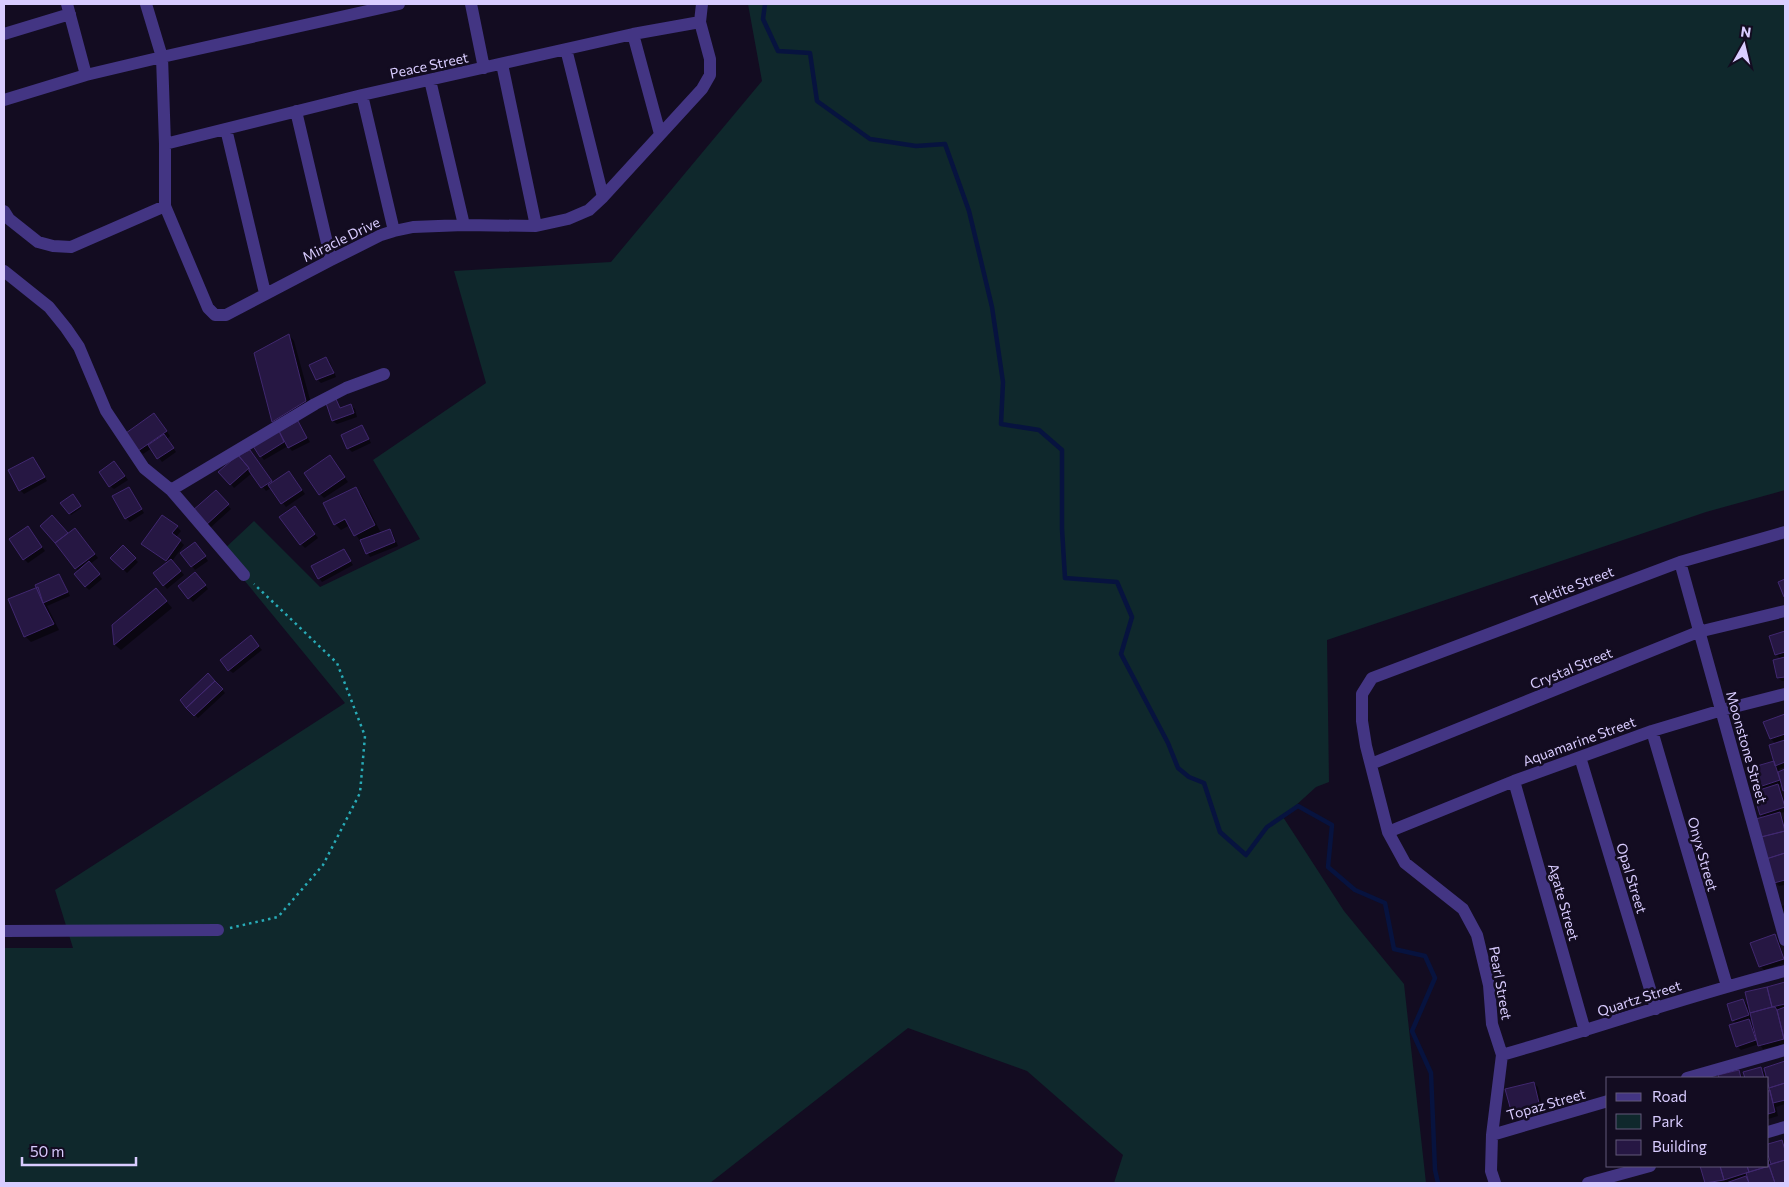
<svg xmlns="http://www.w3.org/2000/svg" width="1789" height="1187" viewBox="0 0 1789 1187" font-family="Commissioner,sans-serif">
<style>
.green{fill:#0f282c}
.shadow{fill:#0007;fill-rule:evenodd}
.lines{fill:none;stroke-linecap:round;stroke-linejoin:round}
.stream{stroke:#07133f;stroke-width:4.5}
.building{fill:#261743;stroke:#412870}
.path{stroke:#28abb7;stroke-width:2.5;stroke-dasharray:2.5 4;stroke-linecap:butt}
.street{stroke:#433583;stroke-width:12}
.labels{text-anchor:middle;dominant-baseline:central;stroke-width:5;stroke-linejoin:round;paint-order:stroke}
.street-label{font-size:14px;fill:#d9ccff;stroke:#130c21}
</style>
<rect width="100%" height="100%" fill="#130c21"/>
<!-- green -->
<path class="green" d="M 748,4 L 1785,4 L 1785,490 L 1706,512 L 1327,640 L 1329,782 L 1316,787 L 1283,817 L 1344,911 L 1404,984 L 1426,1183 L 1114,1183 L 1123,1155 L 1027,1071 L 908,1028 L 710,1183 L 4,1183 L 4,948 L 73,948 L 55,890 L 345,703 L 221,552 L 254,521 L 320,587 L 420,539 L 373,460 L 486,383 L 454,271 L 611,262 L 762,81 Z"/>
<!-- shadow -->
<path class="shadow" d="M 289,335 L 294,341 L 312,407 L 279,427 L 274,421 L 255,354 Z
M 326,358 L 330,362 L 336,377 L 321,383 L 318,380 L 311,365 Z
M 336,401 L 341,409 L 351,406 L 355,409 L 357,417 L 337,424 L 333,421 Z
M 158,418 L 170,436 L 167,439 L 176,452 L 162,462 L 152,448 L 143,454 L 139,450 Z
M 298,422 L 310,442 L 292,451 L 288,446 L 264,460 L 261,456 L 254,446 Z
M 362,427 L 365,431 L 371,443 L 352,452 L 348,448 Z
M 253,455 L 272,482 L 289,472 L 305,494 L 286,507 L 271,488 L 266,491 L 252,473 L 234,488 L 231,484 Z
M 33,458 L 47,481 L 24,494 L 20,490 Z
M 333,461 L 348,482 L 324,498 L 320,494 Z
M 118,466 L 128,480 L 114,489 L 110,486 Z
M 355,488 L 361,494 L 381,533 L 390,530 L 393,534 L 398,546 L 370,557 L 350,525 L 341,530 L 335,524 Z
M 129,489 L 144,513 L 130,522 L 126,518 Z
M 215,491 L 231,509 L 210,528 L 194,511 Z
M 74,497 L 81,508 L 71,515 L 62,503 Z
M 298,511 L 318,538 L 305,548 L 301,544 Z
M 52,517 L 69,535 L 79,533 L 98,558 L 90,564 L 102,579 L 89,590 L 85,586 L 79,572 L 42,526 Z
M 177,527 L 181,531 L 176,537 L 184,545 L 172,561 L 184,575 L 167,589 L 164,585 L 168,563 L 146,547 Z
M 28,528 L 45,551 L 28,563 L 24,559 Z
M 123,547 L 138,562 L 127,573 L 112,558 Z
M 199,547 L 208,561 L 195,570 L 182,553 Z
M 344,551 L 353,565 L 322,582 L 319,578 Z
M 59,575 L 62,579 L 70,596 L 47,606 L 59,630 L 31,642 L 25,636 L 38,588 Z
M 199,577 L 208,589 L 193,602 L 189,598 Z
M 162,596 L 172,608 L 121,650 L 115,645 L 113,626 Z
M 1785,632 L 1785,657 L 1780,658 L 1776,654 L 1770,637 Z
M 254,641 L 262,650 L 233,673 L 229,670 Z
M 1785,659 L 1785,681 L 1782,681 L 1778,678 L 1775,661 Z
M 208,675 L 225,693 L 198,718 L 195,715 Z
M 1785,715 L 1785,739 L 1777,742 L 1777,744 L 1785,741 L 1785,767 L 1779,769 L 1780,772 L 1785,771 L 1785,791 L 1783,784 L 1778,786 L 1781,789 L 1785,802 L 1785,812 L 1780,813 L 1785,822 L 1785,889 L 1784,885 L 1779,886 L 1775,882 L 1765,818 L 1761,815 L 1761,791 L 1757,787 L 1776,762 L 1776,744 L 1771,739 L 1765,722 Z
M 1785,905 L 1785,919 L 1781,906 Z
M 1775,935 L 1779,939 L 1785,963 L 1764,970 L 1760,966 Z
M 1785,983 L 1785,1044 L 1763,1049 L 1759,1044 L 1741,1050 L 1737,1046 L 1737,1024 L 1733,1020 L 1743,1000 L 1749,1006 L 1746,993 ZM 1752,1019 L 1754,1026 L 1748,1020 Z
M 1785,1062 L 1785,1104 L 1776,1107 L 1778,1116 L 1768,1119 L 1768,1078 L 1746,1078 L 1745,1073 L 1760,1068 L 1767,1075 Z
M 1739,1071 L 1743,1078 L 1720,1078 L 1720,1076 Z
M 1534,1083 L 1538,1087 L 1543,1110 L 1516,1117 L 1513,1113 Z
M 1782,1141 L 1785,1144 L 1785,1183 L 1707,1183 L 1701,1166 L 1768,1166 L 1768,1145 Z"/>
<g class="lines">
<!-- stream -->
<path class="stream" d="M 765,4 L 763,19 L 778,51 L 810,53 L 817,101 L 870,139 L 916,146 L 945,144 L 969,211 L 992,307 L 1003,382 L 1001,424 L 1039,430 L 1062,450 L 1062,529 L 1065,578 L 1117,582 L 1132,617 L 1121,654 L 1168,743 L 1178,768 L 1189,777 L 1204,783 L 1220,832 L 1246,855 L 1267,827 L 1298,806 L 1332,825 L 1328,867 L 1355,890 L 1385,903 L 1394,949 L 1425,956 L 1435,978 L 1412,1031 L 1431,1073 L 1435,1170 L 1438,1183"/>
</g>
<!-- building -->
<path class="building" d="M 289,334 L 306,401 L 272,422 L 254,353 Z
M 326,357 L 334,373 L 316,380 L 309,365 Z
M 336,399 L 340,408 L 351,404 L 354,413 L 332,421 L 326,403 Z
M 154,413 L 167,431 L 138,451 L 126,433 Z
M 298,421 L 307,438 L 288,448 L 279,431 Z
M 362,425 L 369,439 L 347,449 L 341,435 Z
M 279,431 L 284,442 L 260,457 L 253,446 Z
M 164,434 L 174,448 L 157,459 L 148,445 Z
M 250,450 L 272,481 L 261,488 L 249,471 L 249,468 L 238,455 Z
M 238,455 L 249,468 L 230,485 L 218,472 Z
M 330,455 L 345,477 L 319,495 L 304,473 Z
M 33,457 L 45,477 L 19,491 L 8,470 Z
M 114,461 L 125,476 L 109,487 L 99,472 Z
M 289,471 L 302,490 L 281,504 L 268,485 Z
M 129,487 L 142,509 L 125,519 L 112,496 Z
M 356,487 L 375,525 L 354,536 L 345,519 L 334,525 L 323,503 Z
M 216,490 L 229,504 L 205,526 L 192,511 Z
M 73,494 L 81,506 L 69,514 L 60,503 Z
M 295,506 L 315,534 L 300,545 L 279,517 Z
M 52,515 L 68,533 L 55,543 L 40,526 Z
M 162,515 L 178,526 L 172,533 L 181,540 L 166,561 L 141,544 Z
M 28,526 L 42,547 L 23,560 L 9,539 Z
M 75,528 L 95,554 L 75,569 L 55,543 Z
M 390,529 L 395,542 L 366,554 L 360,540 Z
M 195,542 L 206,556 L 191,567 L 180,553 Z
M 123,545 L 136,558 L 123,570 L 110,558 Z
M 344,549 L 351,561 L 318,579 L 311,566 Z
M 171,559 L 181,571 L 163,586 L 153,573 Z
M 89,561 L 100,574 L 85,587 L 74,574 Z
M 195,572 L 206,585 L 188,599 L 178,586 Z
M 59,574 L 68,592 L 43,603 L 35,585 Z
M 1785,579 L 1785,597 L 1784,597 L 1778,582 Z
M 38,587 L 43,603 L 54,624 L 24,637 L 8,599 Z
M 156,588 L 167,601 L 114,645 L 112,625 Z
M 1785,631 L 1785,652 L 1775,655 L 1769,636 Z
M 251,635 L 259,646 L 228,671 L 220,660 Z
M 1785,657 L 1785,677 L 1777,678 L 1773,660 Z
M 208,673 L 215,681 L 186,708 L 180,700 Z
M 215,681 L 223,689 L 194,716 L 186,708 Z
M 1785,714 L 1785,734 L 1770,739 L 1763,722 Z
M 1785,740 L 1785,762 L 1775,766 L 1769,745 Z
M 1774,761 L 1780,780 L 1756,788 L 1750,768 Z
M 1785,769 L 1785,790 L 1783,791 L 1778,772 Z
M 1778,784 L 1785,807 L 1760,815 L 1753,792 Z
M 1780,812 L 1785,831 L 1761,837 L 1756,819 Z
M 1785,831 L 1785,853 L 1766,859 L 1761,837 Z
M 1785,853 L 1785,880 L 1774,883 L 1766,859 Z
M 1775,934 L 1784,959 L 1759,967 L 1750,943 Z
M 1785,982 L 1785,1004 L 1772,1007 L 1767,987 Z
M 1767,987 L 1772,1007 L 1750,1013 L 1745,992 Z
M 1743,999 L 1749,1015 L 1732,1021 L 1727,1004 Z
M 1772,1007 L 1775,1007 L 1777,1010 L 1784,1039 L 1758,1046 L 1750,1013 Z
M 1785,1007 L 1785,1039 L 1784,1039 L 1777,1010 Z
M 1749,1019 L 1756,1040 L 1736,1047 L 1729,1025 Z
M 1785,1061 L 1785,1083 L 1769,1088 L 1764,1068 Z
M 1761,1067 L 1764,1078 L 1745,1078 L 1743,1072 Z
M 1739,1070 L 1741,1078 L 1719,1078 L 1718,1075 Z
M 1534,1082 L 1540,1107 L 1512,1114 L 1505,1089 Z
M 1785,1083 L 1785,1100 L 1773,1103 L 1769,1088 Z
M 1770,1090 L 1775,1112 L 1768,1114 L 1768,1091 Z
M 1782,1140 L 1785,1150 L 1785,1160 L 1771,1164 L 1768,1155 L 1768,1144 Z
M 1768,1160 L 1769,1166 L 1749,1172 L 1747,1166 L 1768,1166 Z
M 1785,1160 L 1785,1183 L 1775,1183 L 1769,1165 Z
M 1700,1166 L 1720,1166 L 1724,1180 L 1705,1183 Z
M 1720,1166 L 1747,1166 L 1749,1172 L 1724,1180 Z
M 1769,1166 L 1775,1183 L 1749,1183 L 1746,1173 Z
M 1746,1176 L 1749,1183 L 1726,1183 Z"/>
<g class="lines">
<!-- path -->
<path class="path" d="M 230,928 L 278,917 L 323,865 L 360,793 L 365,736 L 337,663 L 254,584"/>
<!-- street -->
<path class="street" d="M 67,4 L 86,75
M 146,4 L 162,57 L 165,144 L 165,206 L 208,308 L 215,315 L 226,315 L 331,260 L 381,235 L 394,231 L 413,227 L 464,225 L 536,226 L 568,219 L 589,210 L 603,197 L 702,89 L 710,75 L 710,59 L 700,22 L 702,4
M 471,4 L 484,68
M 4,34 L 70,14
M 633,34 L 660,134
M 566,49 L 603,197
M 502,64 L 536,226
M 430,80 L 464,225
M 362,95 L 394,231
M 4,100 L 86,75 L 162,57 L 399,4
M 296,111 L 331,260
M 226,129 L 265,293
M 165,144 L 362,95 L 633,34 L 700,22
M 4,211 L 9,219 L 38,242 L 53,246 L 71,247 L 165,206
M 4,271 L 49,307 L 66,328 L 79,347 L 106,411 L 144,468 L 171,490 L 244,575
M 171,490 L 315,404 L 346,388 L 384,374
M 1680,562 L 1785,940
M 1652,731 L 1727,986
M 1580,757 L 1656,1009
M 1371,764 L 1698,632 L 1785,611
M 1514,781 L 1585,1031
M 1388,832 L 1514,781 L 1652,731 L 1722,710 L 1785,694
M 4,931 L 218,930
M 1502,1055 C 1597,1028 1690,995 1785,971
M 1687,1078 L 1785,1050
M 1768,1132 L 1785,1127
M 1492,1135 L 1608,1101
M 1495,1183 L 1491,1171 L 1492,1135 L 1502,1055 L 1492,1024 L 1489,985 L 1477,935 L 1463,909 L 1405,863 L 1388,832 L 1366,746 L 1362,721 L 1362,694 L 1372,678 L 1680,562 L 1785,532
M 1588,1183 L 1650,1166"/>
</g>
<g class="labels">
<!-- street labels -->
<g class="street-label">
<text transform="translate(429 65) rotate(-12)">Peace Street</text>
<text transform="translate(341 239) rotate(-26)">Miracle Drive</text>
<text transform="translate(1572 586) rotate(-21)">Tektite Street</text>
<text transform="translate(1571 668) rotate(-22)">Crystal Street</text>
<text transform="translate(1579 741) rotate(-20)">Aquamarine Street</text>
<text transform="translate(1747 747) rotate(74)">Moonstone Street</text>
<text transform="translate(1703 854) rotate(74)">Onyx Street</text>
<text transform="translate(1632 878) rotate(73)">Opal Street</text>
<text transform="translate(1564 902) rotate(74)">Agate Street</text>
<text transform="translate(1501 983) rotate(80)">Pearl Street</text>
<text transform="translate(1639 998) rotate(-18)">Quartz Street</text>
<text transform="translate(1546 1104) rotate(-16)">Topaz Street</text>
</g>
</g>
<!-- border -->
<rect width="1789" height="1187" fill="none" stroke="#d9ccff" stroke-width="10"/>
<!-- legend -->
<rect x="1606" y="1077" width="162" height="90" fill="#130c21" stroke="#62597a"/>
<rect x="1616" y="1093" width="25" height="8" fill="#433583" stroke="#62597a"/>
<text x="1652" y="1102" font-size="15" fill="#d9ccff">Road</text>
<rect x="1616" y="1114" width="25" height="15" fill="#0f282c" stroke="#62597a"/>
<text x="1652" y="1127" font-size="15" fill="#d9ccff">Park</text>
<rect x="1616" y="1140" width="25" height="15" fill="#261743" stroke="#62597a"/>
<text x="1652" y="1152" font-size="15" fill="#d9ccff">Building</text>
<!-- north arrow -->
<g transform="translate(1744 45) rotate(8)" stroke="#130c21" stroke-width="4" paint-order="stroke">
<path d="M0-4L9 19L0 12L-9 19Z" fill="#d9ccff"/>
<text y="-8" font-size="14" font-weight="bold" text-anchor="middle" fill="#d9ccff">N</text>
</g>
<!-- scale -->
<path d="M22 1157v8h114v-8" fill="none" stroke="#d9ccff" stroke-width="2.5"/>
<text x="30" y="1157" font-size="15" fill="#d9ccff" stroke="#130c21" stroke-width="4" paint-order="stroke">50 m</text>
</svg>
